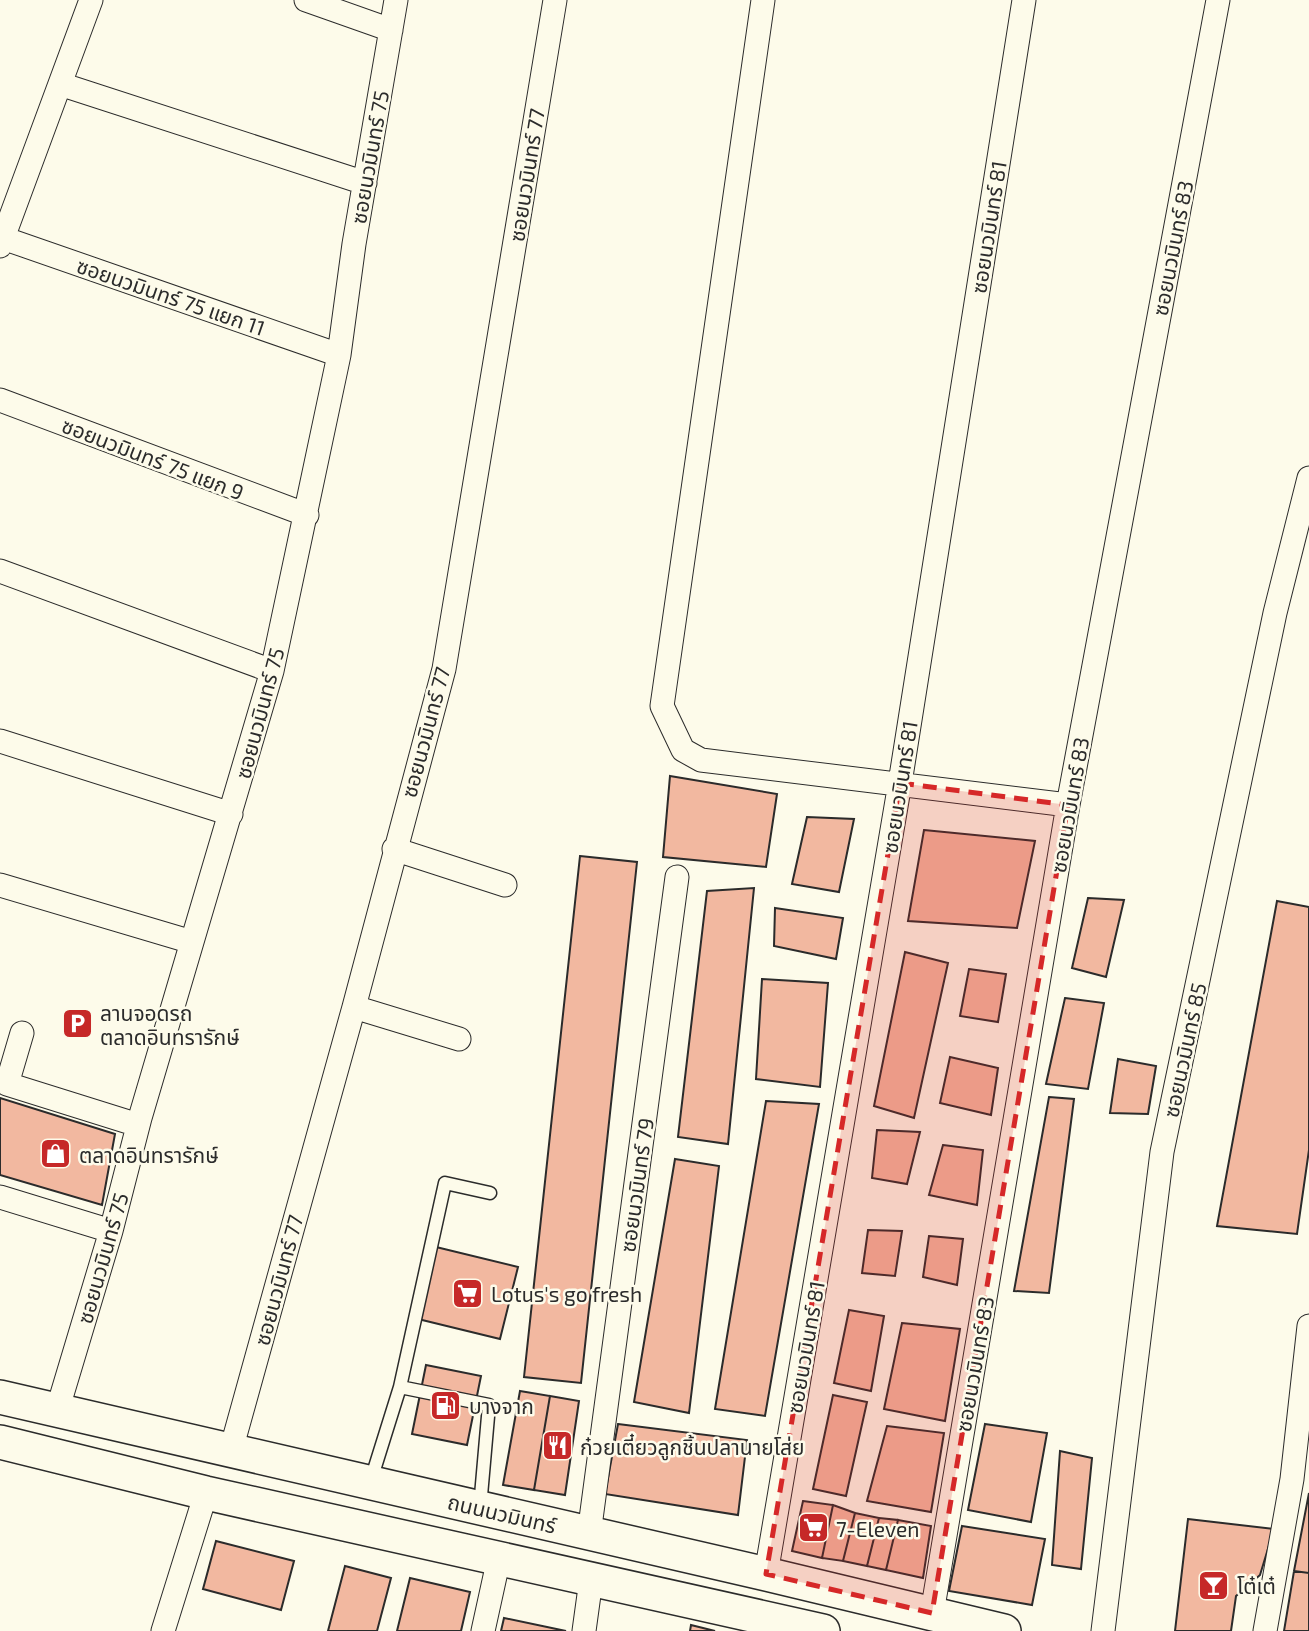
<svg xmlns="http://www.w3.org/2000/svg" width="1309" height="1631" viewBox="0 0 1309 1631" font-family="'Exo 2','Noto Sans Thai',sans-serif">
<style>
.building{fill:#f2b8a0;stroke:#2b2b2b;stroke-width:2}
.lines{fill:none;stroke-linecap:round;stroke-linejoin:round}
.service-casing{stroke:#2b2b2b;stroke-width:15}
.minor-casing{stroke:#2b2b2b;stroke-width:25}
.secondary-casing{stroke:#2b2b2b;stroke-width:36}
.service{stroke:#fdfbea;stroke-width:12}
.minor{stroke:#fdfbea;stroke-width:23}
.secondary{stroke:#fdfbea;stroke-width:33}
.marked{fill:#d62828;fill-opacity:0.2;stroke:#d62828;stroke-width:5;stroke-dasharray:14 9;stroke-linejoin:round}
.labels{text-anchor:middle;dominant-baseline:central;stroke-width:5;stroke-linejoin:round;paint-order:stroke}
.street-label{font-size:21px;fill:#2b2b2b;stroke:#fdfbea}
.poi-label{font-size:21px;fill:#2b2b2b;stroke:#fdfbea;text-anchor:start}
</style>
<rect width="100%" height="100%" fill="#fdfbea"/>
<!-- building -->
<path class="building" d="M 670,776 L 777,794 L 766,867 L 663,857 Z
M 807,817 L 854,819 L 839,892 L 792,884 Z
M 924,830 L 1035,841 L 1017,928 L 908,921 Z
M 580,856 L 637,862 L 581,1383 L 524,1377 Z
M 754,888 L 728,1144 L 678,1137 L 707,891 Z
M 1088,898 L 1124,900 L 1106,977 L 1072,968 Z
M 1277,901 L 1309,907 L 1309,1150 L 1297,1234 L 1217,1226 Z
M 775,908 L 843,918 L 836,959 L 774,946 Z
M 905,952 L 948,963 L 914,1118 L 874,1106 Z
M 969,969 L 1006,974 L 998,1022 L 960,1016 Z
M 762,979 L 828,983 L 820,1087 L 756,1079 Z
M 1065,998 L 1104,1003 L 1088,1089 L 1046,1084 Z
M 950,1057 L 998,1068 L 991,1115 L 940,1103 Z
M 1118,1059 L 1156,1066 L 1148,1114 L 1110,1113 Z
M 1049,1097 L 1074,1099 L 1049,1293 L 1014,1291 Z
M 0,1098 L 115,1134 L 102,1205 L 0,1175 Z
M 766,1101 L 819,1104 L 765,1416 L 715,1409 Z
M 877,1130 L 920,1132 L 907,1184 L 872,1178 Z
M 943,1145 L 983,1150 L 977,1205 L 929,1195 Z
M 675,1159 L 719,1166 L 689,1413 L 634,1402 Z
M 868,1230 L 902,1231 L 895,1276 L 862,1273 Z
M 929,1236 L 963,1239 L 957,1285 L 923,1277 Z
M 436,1247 L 518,1267 L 500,1339 L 418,1319 Z
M 849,1310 L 884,1316 L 871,1391 L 834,1383 Z
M 902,1323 L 960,1329 L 945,1421 L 884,1409 Z
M 426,1365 L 481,1376 L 467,1445 L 412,1434 Z
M 520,1391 L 550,1396 L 534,1490 L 503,1485 Z
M 833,1395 L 867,1402 L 846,1496 L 813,1489 Z
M 550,1396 L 579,1401 L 565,1495 L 534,1490 Z
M 618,1424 L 747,1440 L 738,1515 L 605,1494 Z
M 985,1424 L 1047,1433 L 1031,1522 L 968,1510 Z
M 887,1426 L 944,1433 L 931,1512 L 867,1501 Z
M 1060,1451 L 1092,1458 L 1081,1569 L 1052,1565 Z
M 1309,1493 L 1309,1573 L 1294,1571 Z
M 803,1501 L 833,1505 L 822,1558 L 792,1551 Z
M 833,1505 L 855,1513 L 843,1561 L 822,1558 Z
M 855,1513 L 879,1518 L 867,1566 L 843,1561 Z
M 879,1518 L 898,1520 L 886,1570 L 867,1566 Z
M 1188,1519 L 1274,1529 L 1260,1575 L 1236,1596 L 1231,1631 L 1175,1631 Z
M 898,1520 L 931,1526 L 923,1578 L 886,1570 Z
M 962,1526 L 1045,1539 L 1032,1605 L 949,1591 Z
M 216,1541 L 294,1561 L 281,1610 L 203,1589 Z
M 345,1566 L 391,1578 L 377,1631 L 328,1631 Z
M 1294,1571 L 1309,1573 L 1309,1631 L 1284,1631 Z
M 410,1578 L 470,1592 L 461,1631 L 397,1631 Z
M 504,1618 L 566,1631 L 501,1631 Z
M 691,1625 L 715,1631 L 690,1631 Z"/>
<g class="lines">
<defs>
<path id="service" d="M 400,1387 L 445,1183 L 490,1193
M 370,1483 L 400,1387 L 489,1405 L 480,1507"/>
<path id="minor" d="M 306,0 L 391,30
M 763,0 L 662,706 L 683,750 L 701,760 L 1068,805
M 60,84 L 365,183
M 3,238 L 339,355
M 0,246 L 91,0
M 0,400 L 307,515
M 0,571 L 272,671
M 0,741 L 231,814
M 394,849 L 505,885
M 0,885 L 192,942
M 354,1007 L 459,1039
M 22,1033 L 7,1084 L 138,1125
M 0,1197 L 111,1231
M 57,1411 L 111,1231 L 140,1118 L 272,671 L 339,355 L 354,244 L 396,0
M 231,1450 L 354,1007 L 444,669 L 555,0
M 589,1534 L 677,877
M 766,1574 L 900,783 L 1024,0
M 932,1613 L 1068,805 L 1218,0
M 163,1631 L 206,1493
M 483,1631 L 499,1558
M 584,1631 L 591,1580
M 1103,1631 L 1162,1152 L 1275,613 L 1309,478
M 1265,1631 L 1292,1479 L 1309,1326"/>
<path id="secondary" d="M 0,1397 L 766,1574 L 1004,1631
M 0,1442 L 206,1493 L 823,1631"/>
</defs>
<!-- service casing -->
<use href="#service" class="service-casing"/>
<!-- minor casing -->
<use href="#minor" class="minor-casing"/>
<!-- secondary casing -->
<use href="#secondary" class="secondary-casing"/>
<!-- service -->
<use href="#service" class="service"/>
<!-- minor -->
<use href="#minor" class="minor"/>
<!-- secondary -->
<use href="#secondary" class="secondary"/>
</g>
<!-- marked area -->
<path class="marked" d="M 900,783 L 1068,805 L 932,1613 L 766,1574 Z"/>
<!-- icons -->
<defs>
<symbol id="parking-square" viewBox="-11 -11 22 22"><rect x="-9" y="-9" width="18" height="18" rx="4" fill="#c62828" stroke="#fdfbea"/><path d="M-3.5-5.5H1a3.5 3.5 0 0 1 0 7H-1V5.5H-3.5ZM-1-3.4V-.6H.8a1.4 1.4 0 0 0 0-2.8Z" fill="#fff"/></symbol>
<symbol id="shop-square" viewBox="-11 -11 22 22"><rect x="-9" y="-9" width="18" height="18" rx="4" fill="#c62828" stroke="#fdfbea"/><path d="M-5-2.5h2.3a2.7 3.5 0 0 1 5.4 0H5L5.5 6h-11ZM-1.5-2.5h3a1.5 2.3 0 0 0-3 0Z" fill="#fff"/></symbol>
<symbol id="supermarket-square" viewBox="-11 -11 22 22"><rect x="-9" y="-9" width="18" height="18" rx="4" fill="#c62828" stroke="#fdfbea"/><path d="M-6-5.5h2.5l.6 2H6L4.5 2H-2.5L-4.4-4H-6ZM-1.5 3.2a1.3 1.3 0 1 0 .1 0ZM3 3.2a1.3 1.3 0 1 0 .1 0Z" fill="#fff"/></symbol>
<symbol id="fuel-square" viewBox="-11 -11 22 22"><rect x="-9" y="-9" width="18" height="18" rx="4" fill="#c62828" stroke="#fdfbea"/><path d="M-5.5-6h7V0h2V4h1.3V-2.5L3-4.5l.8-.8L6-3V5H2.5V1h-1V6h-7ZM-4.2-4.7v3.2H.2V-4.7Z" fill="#fff"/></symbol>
<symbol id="restaurant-square" viewBox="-11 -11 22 22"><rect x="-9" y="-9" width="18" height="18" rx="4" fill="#c62828" stroke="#fdfbea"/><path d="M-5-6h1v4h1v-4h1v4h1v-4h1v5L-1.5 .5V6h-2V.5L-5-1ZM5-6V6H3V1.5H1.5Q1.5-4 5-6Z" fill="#fff"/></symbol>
<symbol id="bar-square" viewBox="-11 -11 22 22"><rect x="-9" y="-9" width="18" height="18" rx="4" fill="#c62828" stroke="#fdfbea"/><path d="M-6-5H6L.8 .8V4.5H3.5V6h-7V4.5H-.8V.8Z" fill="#fff"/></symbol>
</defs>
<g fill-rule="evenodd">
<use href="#parking-square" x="60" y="1006" width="35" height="35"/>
<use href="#shop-square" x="38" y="1136" width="35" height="35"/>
<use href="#supermarket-square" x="450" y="1276" width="35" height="35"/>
<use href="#fuel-square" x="428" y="1388" width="35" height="35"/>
<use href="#restaurant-square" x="540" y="1428" width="35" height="35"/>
<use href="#supermarket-square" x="796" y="1510" width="35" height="35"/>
<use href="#bar-square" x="1196" y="1568" width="35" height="35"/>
</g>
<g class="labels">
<!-- street labels -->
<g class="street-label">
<text transform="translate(369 157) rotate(-80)">ซอยนวมินทร์ 75</text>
<text transform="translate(526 175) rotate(-81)">ซอยนวมินทร์ 77</text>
<text transform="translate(988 227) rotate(-81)">ซอยนวมินทร์ 81</text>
<text transform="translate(1172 248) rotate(-79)">ซอยนวมินทร์ 83</text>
<text transform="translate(171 296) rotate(19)">ซอยนวมินทร์ 75 แยก 11</text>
<text transform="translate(153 458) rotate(21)">ซอยนวมินทร์ 75 แยก 9</text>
<text transform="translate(259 713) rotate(-75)">ซอยนวมินทร์ 75</text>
<text transform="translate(425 732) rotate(-75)">ซอยนวมินทร์ 77</text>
<text transform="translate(899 787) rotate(-81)">ซอยนวมินทร์ 81</text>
<text transform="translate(1069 805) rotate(-80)">ซอยนวมินทร์ 83</text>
<text transform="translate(1184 1050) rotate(-78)">ซอยนวมินทร์ 85</text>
<text transform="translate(636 1185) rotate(-82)">ซอยนวมินทร์ 79</text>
<text transform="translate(102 1258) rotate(-74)">ซอยนวมินทร์ 75</text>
<text transform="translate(278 1280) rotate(-75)">ซอยนวมินทร์ 77</text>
<text transform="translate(805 1347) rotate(-80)">ซอยนวมินทร์ 81</text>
<text transform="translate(974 1364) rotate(-80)">ซอยนวมินทร์ 83</text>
<text transform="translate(502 1513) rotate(13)">ถนนนวมินทร์</text>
</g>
<!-- poi labels -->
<g class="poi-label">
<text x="100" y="1012">ลานจอดรถ<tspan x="100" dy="24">ตลาดอินทรารักษ์</tspan></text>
<text x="79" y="1154">ตลาดอินทรารักษ์</text>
<text x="491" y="1293">Lotus's go fresh</text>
<text x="469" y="1405">บางจาก</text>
<text x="580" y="1446">ก๋วยเตี๋ยวลูกชิ้นปลานายโส่ย</text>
<text x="836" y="1528">7-Eleven</text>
<text x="1237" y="1585">โต๋เต๋</text>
</g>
</g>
</svg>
